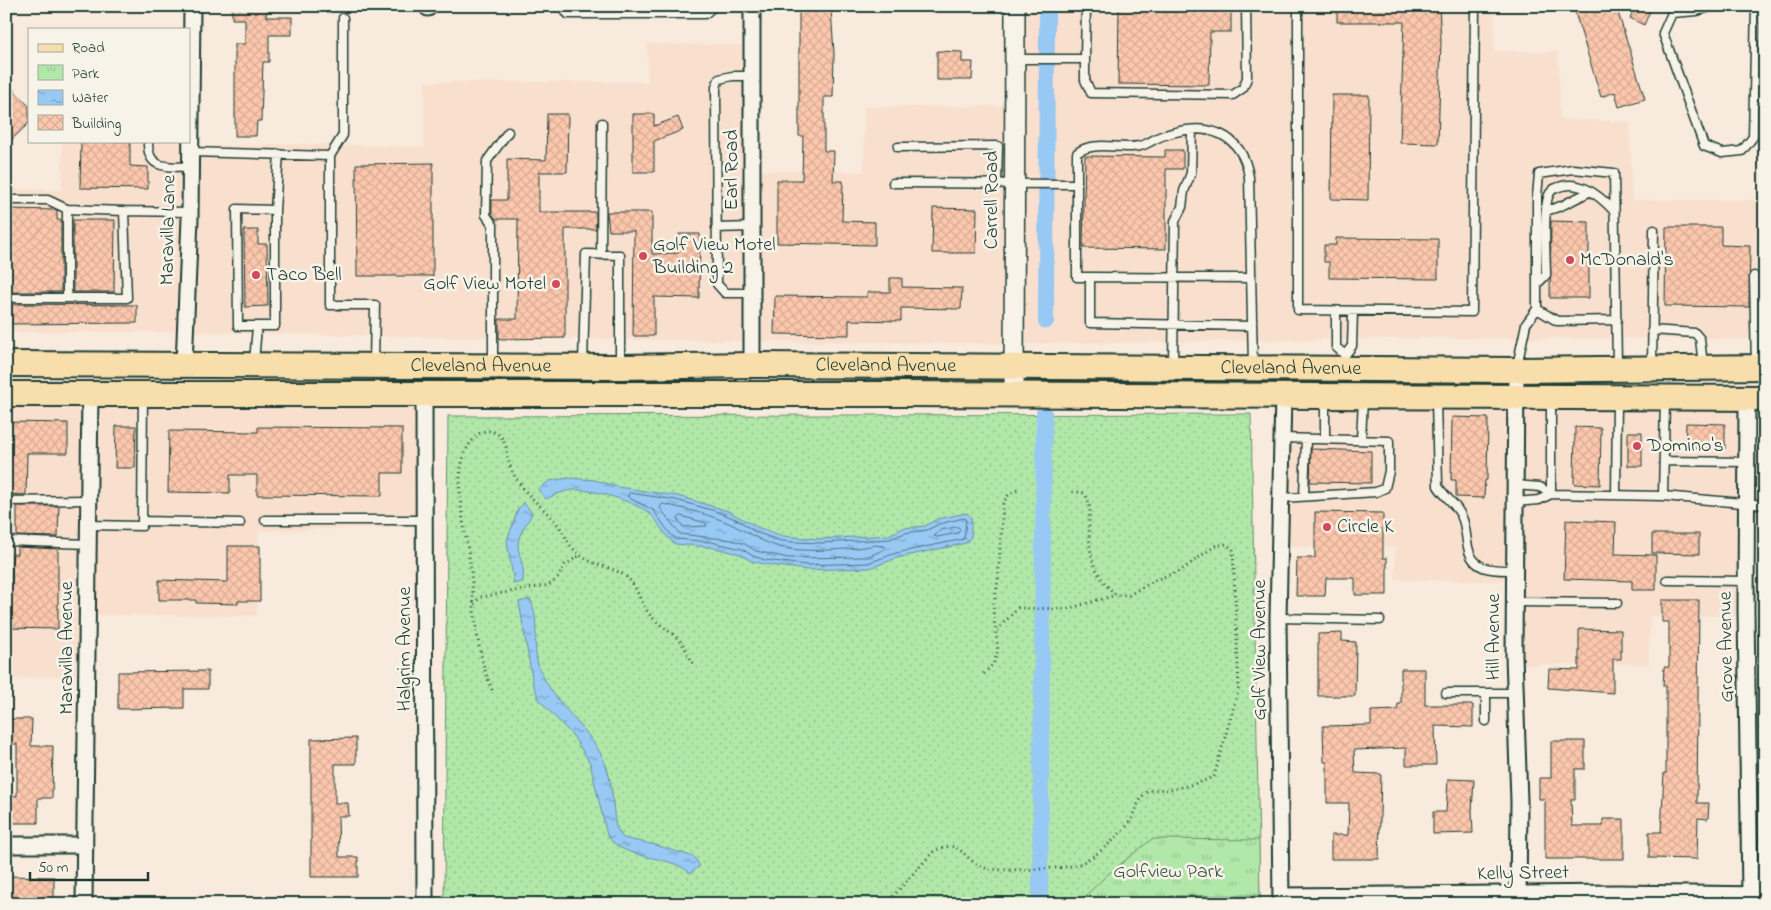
<svg xmlns="http://www.w3.org/2000/svg" width="1771" height="910" viewBox="0 0 1771 910" font-family="'Indie Flower',sans-serif">
<style>
.built{fill:#f9e0ce}
.grass{fill:url(#grass-dots);stroke:#68926e}
.park{fill:url(#park-tufts);stroke:#68926e}
.pitch{fill:#b1e7a9;stroke:#68926e}
.water{fill:url(#water-ripples);stroke:#6890a7}
.lines{fill:none;stroke-linecap:round;stroke-linejoin:round}
.shore{stroke:#4f7581;stroke-width:1}
.canal{stroke:#98c8f4;stroke-width:16}
.building{fill:url(#building-cross-hatch);stroke:#1f3d34}
.service-casing{stroke:#1f3d34;stroke-width:11}
.minor-casing{stroke:#1f3d34;stroke-width:19}
.tertiary-casing{stroke:#1f3d34;stroke-width:22}
.primary-casing{stroke:#1f3d34;stroke-width:28}
.path{stroke:#1f3d34;stroke-width:3;stroke-dasharray:1 4;stroke-linecap:butt}
.service{stroke:#f7f3e8;stroke-width:8}
.minor{stroke:#f7f3e8;stroke-width:15}
.tertiary{stroke:#f7f3e8;stroke-width:19}
.primary{stroke:#f8deab;stroke-width:24}
.poi-dot{fill:#d1495b;stroke:#f7f3e8;stroke-width:2}
.labels{text-anchor:middle;dominant-baseline:central;stroke-width:5;stroke-linejoin:round;paint-order:stroke}
.street-label{font-size:20px;fill:#1f3d34;stroke:#f7f3e8}
.poi-label{font-size:20px;fill:#1f3d34;stroke:#f7f3e8;text-anchor:start}
.park-label{font-size:20px;fill:#355646;stroke:#f7f3e8}
</style>
<defs>
<pattern id="grass-dots" width="8" height="8" patternUnits="userSpaceOnUse" patternTransform="scale(1.25)"><rect width="8" height="8" fill="#b1e7a9"/><path d="M2 2h.1M6 6h.1" fill="none" stroke="#98c792" stroke-width="1.8" stroke-linecap="round"/></pattern>
<pattern id="park-tufts" width="24" height="20" patternUnits="userSpaceOnUse" patternTransform="scale(1.25)"><rect width="24" height="20" fill="#b1e7a9"/><path d="M3 7l-1-3M5 7V3M7 7l1-3M15 17l-1-3M17 17v-4M19 17l1-3" fill="none" stroke="#98c792"/></pattern>
<pattern id="water-ripples" width="26" height="14" patternUnits="userSpaceOnUse" patternTransform="scale(1.25)"><rect width="26" height="14" fill="#98c8f4"/><path d="M2 4q2-2 4 0t4 0M15 11q2-2 4 0t4 0" fill="none" stroke="#7ba4c6"/></pattern>
<pattern id="building-cross-hatch" width="8" height="8" patternUnits="userSpaceOnUse" patternTransform="scale(1.25)"><rect width="8" height="8" fill="#fcc7ad"/><path d="M0 0l8 8M0 8l8-8" fill="none" stroke="#d8ac95"/></pattern>
</defs>
<rect width="100%" height="100%" fill="#f8eadc"/>
<filter id="ink" filterUnits="userSpaceOnUse"><feTurbulence type="fractalNoise" baseFrequency=".02" numOctaves="2"/><feDisplacementMap in="SourceGraphic" scale="10" xChannelSelector="R" yChannelSelector="G"/><feConvolveMatrix kernelMatrix="1 2 1 2 8 2 1 2 1" color-interpolation-filters="sRGB"/></filter>
<g filter="url(#ink)">
<!-- built -->
<path class="built" d="M 1024,6 L 1495,6 L 1494,51 L 1558,52 L 1560,119 L 1630,122 L 1632,200 L 1765,200 L 1765,339 L 1436,338 L 1023,344 Z
M 647,44 L 743,45 L 742,170 L 864,172 L 864,107 L 1006,106 L 1005,344 L 424,337 L 204,332 L 6,332 L 6,189 L 62,190 L 62,141 L 182,141 L 183,148 L 293,144 L 424,147 L 425,82 L 648,82 Z
M 6,403 L 423,404 L 424,526 L 259,531 L 257,616 L 85,615 L 83,675 L 6,679 Z
M 1765,406 L 1765,516 L 1742,517 L 1740,616 L 1650,616 L 1649,664 L 1515,665 L 1515,581 L 1395,580 L 1395,547 L 1280,547 L 1271,407 Z"/>
<!-- grass -->
<path class="grass" d="M 1251,414 L 1260,904 L 444,904 L 448,416 Z"/>
<!-- park -->
<path class="park" d="M 1152,839 L 1259,840 L 1260,904 L 1077,904 L 1107,875 Z"/>
<!-- pitch -->
<path class="pitch" d="M 1260,895 L 1260,904 L 1171,904 L 1171,896 Z"/>
<!-- water -->
<path class="water" d="M 569,478 L 595,480 L 618,487 L 678,496 L 728,511 L 757,527 L 783,536 L 820,539 L 889,535 L 903,528 L 925,526 L 937,519 L 967,513 L 971,517 L 971,537 L 966,543 L 897,558 L 870,568 L 806,570 L 764,564 L 751,561 L 740,554 L 710,547 L 675,544 C 664,536 660,523 650,514 C 637,502 590,488 572,490 C 564,491 554,495 546,499 L 538,490 L 549,481 Z
M 524,503 L 532,513 C 528,524 518,532 518,546 C 519,558 525,566 523,581 L 514,584 L 507,541 L 518,509 Z
M 530,599 C 542,625 530,646 540,670 C 555,705 586,725 602,756 C 613,777 612,805 616,827 L 623,838 L 656,845 L 694,857 L 700,866 L 690,873 C 668,853 624,862 607,835 L 590,763 L 573,736 L 540,701 L 533,684 L 519,602 Z"/>
<g class="lines">
<!-- shore -->
<path class="shore" d="M 630,493 L 676,500 L 715,511 L 738,520 L 755,532 L 781,541 L 794,542 L 821,543 L 890,539 L 905,533 L 927,530 L 939,524 L 964,518 L 966,520 L 964,539 L 896,553 L 868,563 L 806,565 L 765,560 L 753,556 L 742,549 L 711,542 L 677,539 L 671,535 L 653,510 L 629,498 L 628,495 Z
M 663,504 C 686,509 712,515 733,525 C 749,533 762,542 779,547 C 800,553 853,550 875,545 L 883,546 L 885,549 L 867,557 L 788,558 L 756,551 L 745,544 L 732,540 L 680,534 L 660,508 Z
M 681,516 L 706,523 L 707,526 L 683,527 L 678,519 Z
M 958,527 L 960,529 L 958,533 L 937,537 L 934,536 L 941,530 Z"/>
<!-- canal -->
<path class="canal" d="M 1046,321 L 1047,6
M 1040,904 L 1044,413"/>
</g>
<!-- building -->
<path class="building" d="M 232,6 L 267,6 L 266,17 L 292,17 L 292,35 L 269,35 L 269,62 L 263,62 L 261,121 L 257,121 L 256,136 L 235,136 L 235,44 L 245,44 L 245,19 L 232,19 Z
M 1119,6 L 1231,6 L 1231,32 L 1210,32 L 1209,85 L 1118,84 Z
M 1337,6 L 1439,6 L 1441,40 L 1438,144 L 1400,143 L 1404,22 L 1337,22 Z
M 1573,6 L 1616,6 L 1645,99 L 1619,107 L 1615,92 L 1601,97 Z
M 1635,6 L 1650,11 L 1644,25 L 1630,18 Z
M 831,9 L 834,53 L 833,97 L 824,97 L 824,151 L 834,151 L 833,181 L 843,181 L 842,221 L 875,222 L 875,245 L 777,243 L 777,180 L 802,180 L 803,136 L 799,136 L 799,10 Z
M 937,51 L 962,52 L 962,62 L 973,62 L 972,80 L 937,80 Z
M 6,82 L 29,106 L 29,123 L 6,145 Z
M 1332,95 L 1369,95 L 1368,200 L 1331,199 Z
M 547,114 L 568,114 L 567,172 L 539,172 L 539,212 L 596,212 L 596,229 L 565,229 L 565,338 L 499,339 L 499,319 L 517,319 L 518,219 L 496,219 L 492,214 L 492,200 L 507,200 L 507,159 L 546,160 Z
M 633,114 L 654,114 L 654,126 L 678,117 L 683,130 L 654,141 L 654,172 L 633,172 Z
M 81,141 L 130,141 L 130,166 L 148,167 L 148,189 L 80,188 Z
M 1165,150 L 1183,150 L 1183,169 L 1166,169 L 1166,249 L 1083,248 L 1085,156 L 1165,157 Z
M 433,163 L 433,276 L 357,276 L 356,164 Z
M 933,208 L 977,209 L 976,253 L 932,253 Z
M 6,209 L 57,210 L 57,220 L 61,220 L 61,292 L 6,292 Z
M 607,212 L 652,212 L 652,254 L 678,253 L 679,234 L 700,234 L 699,298 L 654,297 L 654,336 L 633,336 L 634,231 L 609,231 Z
M 73,220 L 115,220 L 114,292 L 73,292 Z
M 1551,221 L 1589,222 L 1589,298 L 1550,298 Z
M 1666,227 L 1721,227 L 1721,245 L 1750,246 L 1749,307 L 1665,306 Z
M 244,230 L 258,230 L 258,244 L 267,244 L 268,306 L 245,307 Z
M 1336,238 L 1438,239 L 1438,279 L 1329,278 L 1329,262 L 1324,262 L 1324,245 L 1336,245 Z
M 890,278 L 902,278 L 902,287 L 962,288 L 961,309 L 901,308 L 901,321 L 849,320 L 849,335 L 774,334 L 775,296 L 867,297 L 867,292 L 890,292 Z
M 6,304 L 137,305 L 137,323 L 6,324 Z
M 1452,417 L 1488,418 L 1487,480 L 1485,480 L 1484,498 L 1456,497 L 1456,480 L 1451,480 Z
M 6,422 L 68,423 L 68,453 L 27,453 L 26,495 L 6,494 Z
M 1686,423 L 1725,424 L 1725,449 L 1685,448 Z
M 116,426 L 136,426 L 135,468 L 115,468 Z
M 258,427 L 402,428 L 402,473 L 382,473 L 382,496 L 257,495 L 257,475 L 230,475 L 230,493 L 168,492 L 169,431 L 258,432 Z
M 1575,427 L 1601,428 L 1600,485 L 1574,484 Z
M 1628,432 L 1642,432 L 1642,466 L 1628,466 Z
M 1311,449 L 1371,451 L 1371,483 L 1310,482 Z
M 17,506 L 59,506 L 58,537 L 17,536 Z
M 1315,512 L 1383,513 L 1383,558 L 1387,558 L 1387,595 L 1355,595 L 1355,578 L 1326,578 L 1325,596 L 1296,596 L 1297,558 L 1315,558 Z
M 1566,520 L 1616,522 L 1615,554 L 1656,555 L 1656,590 L 1632,590 L 1632,581 L 1564,579 Z
M 1652,534 L 1699,534 L 1699,554 L 1652,553 Z
M 228,546 L 260,546 L 260,601 L 238,601 L 238,604 L 196,603 L 196,600 L 159,600 L 159,580 L 228,582 Z
M 17,547 L 58,549 L 58,629 L 6,628 L 6,583 L 11,583 L 12,554 L 17,554 Z
M 1662,600 L 1699,600 L 1697,803 L 1709,803 L 1708,819 L 1698,818 L 1697,859 L 1649,858 L 1649,832 L 1661,832 L 1664,773 L 1666,773 L 1666,686 L 1663,686 L 1664,667 L 1669,667 L 1669,622 L 1662,622 Z
M 1579,629 L 1621,630 L 1621,659 L 1613,659 L 1613,693 L 1548,688 L 1549,669 L 1579,670 Z
M 1342,633 L 1342,641 L 1356,642 L 1355,696 L 1318,696 L 1318,634 Z
M 1401,669 L 1425,669 L 1425,705 L 1473,705 L 1473,727 L 1435,726 L 1436,765 L 1406,765 L 1406,748 L 1354,750 L 1355,773 L 1381,774 L 1379,859 L 1331,859 L 1331,835 L 1348,835 L 1349,803 L 1327,803 L 1327,762 L 1324,762 L 1323,726 L 1371,725 L 1371,711 L 1397,710 L 1398,704 L 1401,704 Z
M 208,671 L 208,689 L 184,689 L 184,708 L 118,709 L 118,672 Z
M 6,719 L 32,719 L 31,746 L 53,746 L 52,798 L 38,798 L 38,823 L 6,823 L 6,795 L 17,796 L 17,744 L 6,744 Z
M 356,738 L 356,764 L 335,764 L 335,803 L 348,803 L 349,816 L 338,816 L 339,857 L 358,857 L 358,877 L 311,877 L 311,739 Z
M 1551,741 L 1585,741 L 1585,769 L 1575,769 L 1575,799 L 1571,799 L 1572,826 L 1603,826 L 1603,819 L 1624,819 L 1624,859 L 1545,859 L 1545,799 L 1539,799 L 1539,778 L 1551,778 Z
M 1448,779 L 1474,780 L 1472,811 L 1473,833 L 1433,834 L 1433,812 L 1446,812 Z
M 6,876 L 54,877 L 54,904 L 6,904 Z"/>
<g class="lines">
<defs>
<path id="service" d="M 560,6 L 568,14 L 705,14 L 714,6
M 1298,6 L 1298,310 L 1472,312 L 1475,6
M 1714,6 L 1697,11 L 1672,13 L 1663,33 L 1704,146 L 1722,153 L 1742,151 L 1753,137 L 1756,6
M 343,18 L 343,135 L 330,156 L 330,305 L 375,305 L 374,364
M 1015,59 L 1085,59 L 1086,6
M 1085,59 L 1085,80 L 1091,93 L 1233,95 L 1243,88 L 1247,78 L 1246,6
M 148,141 C 147,171 168,166 190,167
M 898,147 L 998,146 L 997,183
M 190,152 L 330,156
M 893,183 L 1076,184
M 1554,189 C 1577,177 1598,194 1614,211
M 6,200 L 48,200 L 67,209 L 124,211 L 127,298 L 6,298
M 1565,204 L 1589,192
M 67,209 L 67,298
M 275,210 L 237,209 L 238,326 L 275,326 L 275,210 L 279,154
M 124,211 L 190,212
M 1546,211 L 1561,206
M 716,228 L 752,227
M 601,255 L 602,123
M 1754,276 L 1756,365
M 1090,277 L 1251,278
M 1537,284 L 1546,275 C 1546,258 1542,204 1550,193
M 752,293 L 725,293 L 717,284 L 716,87 L 719,79 L 732,76 L 752,76
M 1537,309 L 1557,321 L 1617,320
M 1336,311 L 1336,347 L 1345,355
M 1252,326 L 1090,323 L 1090,277 L 1077,277 L 1077,153 C 1093,140 1120,150 1140,146 C 1149,144 1156,137 1165,135 C 1206,121 1242,132 1249,177 L 1253,366
M 1652,330 L 1695,333 L 1700,339 L 1703,365
M 254,363 L 257,326
M 493,364 L 493,225 L 486,215 L 487,161 L 508,132
M 583,364 L 586,254 L 620,255 L 620,365
M 1173,364 L 1175,221 L 1182,207 L 1184,191 L 1191,173 L 1192,130
M 1652,365 L 1654,230
M 1344,366 L 1345,355 L 1352,346 L 1353,311
M 1517,366 L 1526,324 L 1537,309 L 1537,196 L 1539,174 L 1573,169 L 1614,173 L 1617,366
M 1436,399 L 1438,486 C 1446,499 1458,505 1463,520 C 1466,529 1466,538 1468,547 C 1473,572 1494,570 1514,570
M 1551,399 L 1551,494 L 1663,496 L 1765,505
M 1325,439 L 1325,399
M 1361,440 L 1363,399
M 1664,461 L 1746,462
M 1514,485 L 1540,487 L 1551,494 L 1539,500 L 1515,502
M 1616,495 L 1617,400
M 1304,496 L 1306,439
M 1663,496 L 1665,400
M 1282,498 L 1376,492 L 1385,488 L 1389,471 L 1389,441 L 1282,438
M 6,501 L 88,500
M 265,520 L 425,520
M 142,521 L 240,523
M 88,525 L 142,526 L 143,395
M 6,541 L 88,544
M 1667,580 L 1746,581
M 1514,602 L 1617,603
M 1278,618 L 1380,620
M 1446,693 L 1515,693
M 1486,721 L 1486,693"/>
<path id="minor" d="M 428,8 L 428,6
M 184,365 L 190,218 L 192,6
M 752,365 L 752,6
M 1516,370 L 1514,655 L 1519,801 L 1518,904
M 424,394 L 425,904
M 1747,398 L 1746,610 L 1750,895
M 6,845 L 85,845
M 1281,896 L 1617,893 L 1765,895
M 84,904 L 90,393
M 1281,904 L 1278,618 L 1283,396"/>
<path id="tertiary" d="M 1014,395 L 1015,6"/>
<g id="primary">
<path id="s1" d="M 6,364 L 620,367 L 752,365 L 1516,370 L 1765,367"/>
<path d="M 6,394 L 897,394 L 1765,398"/>
</g>
</defs>
<!-- service casing -->
<use href="#service" class="service-casing"/>
<!-- minor casing -->
<use href="#minor" class="minor-casing"/>
<!-- tertiary casing -->
<use href="#tertiary" class="tertiary-casing"/>
<!-- primary casing -->
<use href="#primary" class="primary-casing"/>
<!-- path -->
<path class="path" d="M 474,604 L 480,597 L 549,585 L 557,579 L 565,565 L 580,555
M 997,630 L 1018,608 L 1067,609 L 1116,595
M 984,674 L 994,663 L 998,650 L 993,610 L 998,581 L 1003,503 L 1009,494 L 1018,490
M 492,690 C 474,646 475,609 470,563 C 466,528 447,469 474,438 C 478,434 483,430 490,431 C 501,432 506,443 507,453 C 512,488 538,500 558,525 C 563,531 566,539 570,545 C 588,568 607,563 625,576 C 637,585 639,600 647,611 C 656,624 671,631 681,642 C 686,649 690,658 694,665
M 886,904 L 933,852 C 962,835 962,861 985,868 C 999,872 1060,869 1076,865 C 1093,860 1121,835 1131,820 C 1136,811 1139,795 1149,791 C 1155,789 1165,790 1172,789 C 1183,787 1205,782 1214,776 L 1239,688 L 1233,549 L 1226,544 L 1215,546 L 1180,571 L 1155,580 L 1129,595 L 1116,595 C 1091,571 1089,555 1089,522 C 1090,510 1091,503 1084,493 L 1071,491"/>
<!-- service -->
<use href="#service" class="service"/>
<!-- minor -->
<use href="#minor" class="minor"/>
<!-- tertiary -->
<use href="#tertiary" class="tertiary"/>
<!-- primary -->
<use href="#primary" class="primary"/>
</g>
</g>
<!-- markers -->
<g class="poi-dot">
<circle cx="643" cy="256" r="5"/>
<circle cx="1570" cy="260" r="5"/>
<circle cx="256" cy="275" r="5"/>
<circle cx="556" cy="284" r="5"/>
<circle cx="1637" cy="446" r="5"/>
<circle cx="1327" cy="527" r="5"/>
</g>
<g class="labels">
<!-- street labels -->
<g class="street-label">
<text transform="translate(732 170) rotate(-90)">Earl Road</text>
<text transform="translate(992 200) rotate(-90)">Carrell Road</text>
<text transform="translate(169 230) rotate(-89)">Maravilla Lane</text>
<text stroke="none"><textPath href="#s1" startOffset="880">Cleveland Avenue</textPath></text>
<text stroke="none"><textPath href="#s1" startOffset="475">Cleveland Avenue</textPath></text>
<text stroke="none"><textPath href="#s1" startOffset="1285">Cleveland Avenue</textPath></text>
<text transform="translate(1494 637) rotate(-90)">Hill Avenue</text>
<text transform="translate(1727 647) rotate(-91)">Grove Avenue</text>
<text transform="translate(67 648) rotate(-90)">Maravilla Avenue</text>
<text transform="translate(405 649) rotate(-90)">Halgrim Avenue</text>
<text transform="translate(1260 650) rotate(-90)">Golf View Avenue</text>
<text transform="translate(1523 874) rotate(-1)">Kelly Street</text>
</g>
<!-- poi labels -->
<g class="poi-label">
<text x="653" y="245">Golf View Motel<tspan x="653" dy="23">Building 2</tspan></text>
<text x="1580" y="260">McDonald's</text>
<text x="266" y="275">Taco Bell</text>
<text x="546" y="284" text-anchor="end">Golf View Motel</text>
<text x="1647" y="446">Domino's</text>
<text x="1337" y="527">Circle K</text>
</g>
<!-- park labels -->
<g class="park-label">
<text x="1168" y="872">Golfview Park</text>
</g>
</g>
<!-- margin -->
<rect width="1771" height="910" fill="none" stroke="#f7f3e8" stroke-width="25"/>
<rect x="12" y="12" width="1746" height="885" fill="none" stroke="#1f3d34" stroke-width="2" filter="url(#ink)"/>
<!-- legend -->
<rect x="28" y="28" width="162" height="115" fill="#f7f3e8" stroke="#a1aaa0"/>
<rect x="38" y="44" width="25" height="8" fill="#f8deab" stroke="#a1aaa0"/>
<text x="72" y="52" font-size="15" fill="#1f3d34">Road</text>
<rect x="38" y="65" width="25" height="15" fill="url(#park-tufts)" stroke="#a1aaa0"/>
<text x="72" y="78" font-size="15" fill="#1f3d34">Park</text>
<rect x="38" y="90" width="25" height="15" fill="url(#water-ripples)" stroke="#a1aaa0"/>
<text x="72" y="102" font-size="15" fill="#1f3d34">Water</text>
<rect x="38" y="115" width="25" height="15" fill="url(#building-cross-hatch)" stroke="#a1aaa0"/>
<text x="72" y="128" font-size="15" fill="#1f3d34">Building</text>
<!-- scale -->
<path d="M30 872v8h118v-8" fill="none" stroke="#1f3d34" stroke-width="2.5"/>
<text x="38" y="872" font-size="15" fill="#1f3d34" stroke="#f7f3e8" stroke-width="4" paint-order="stroke">50 m</text>
</svg>
